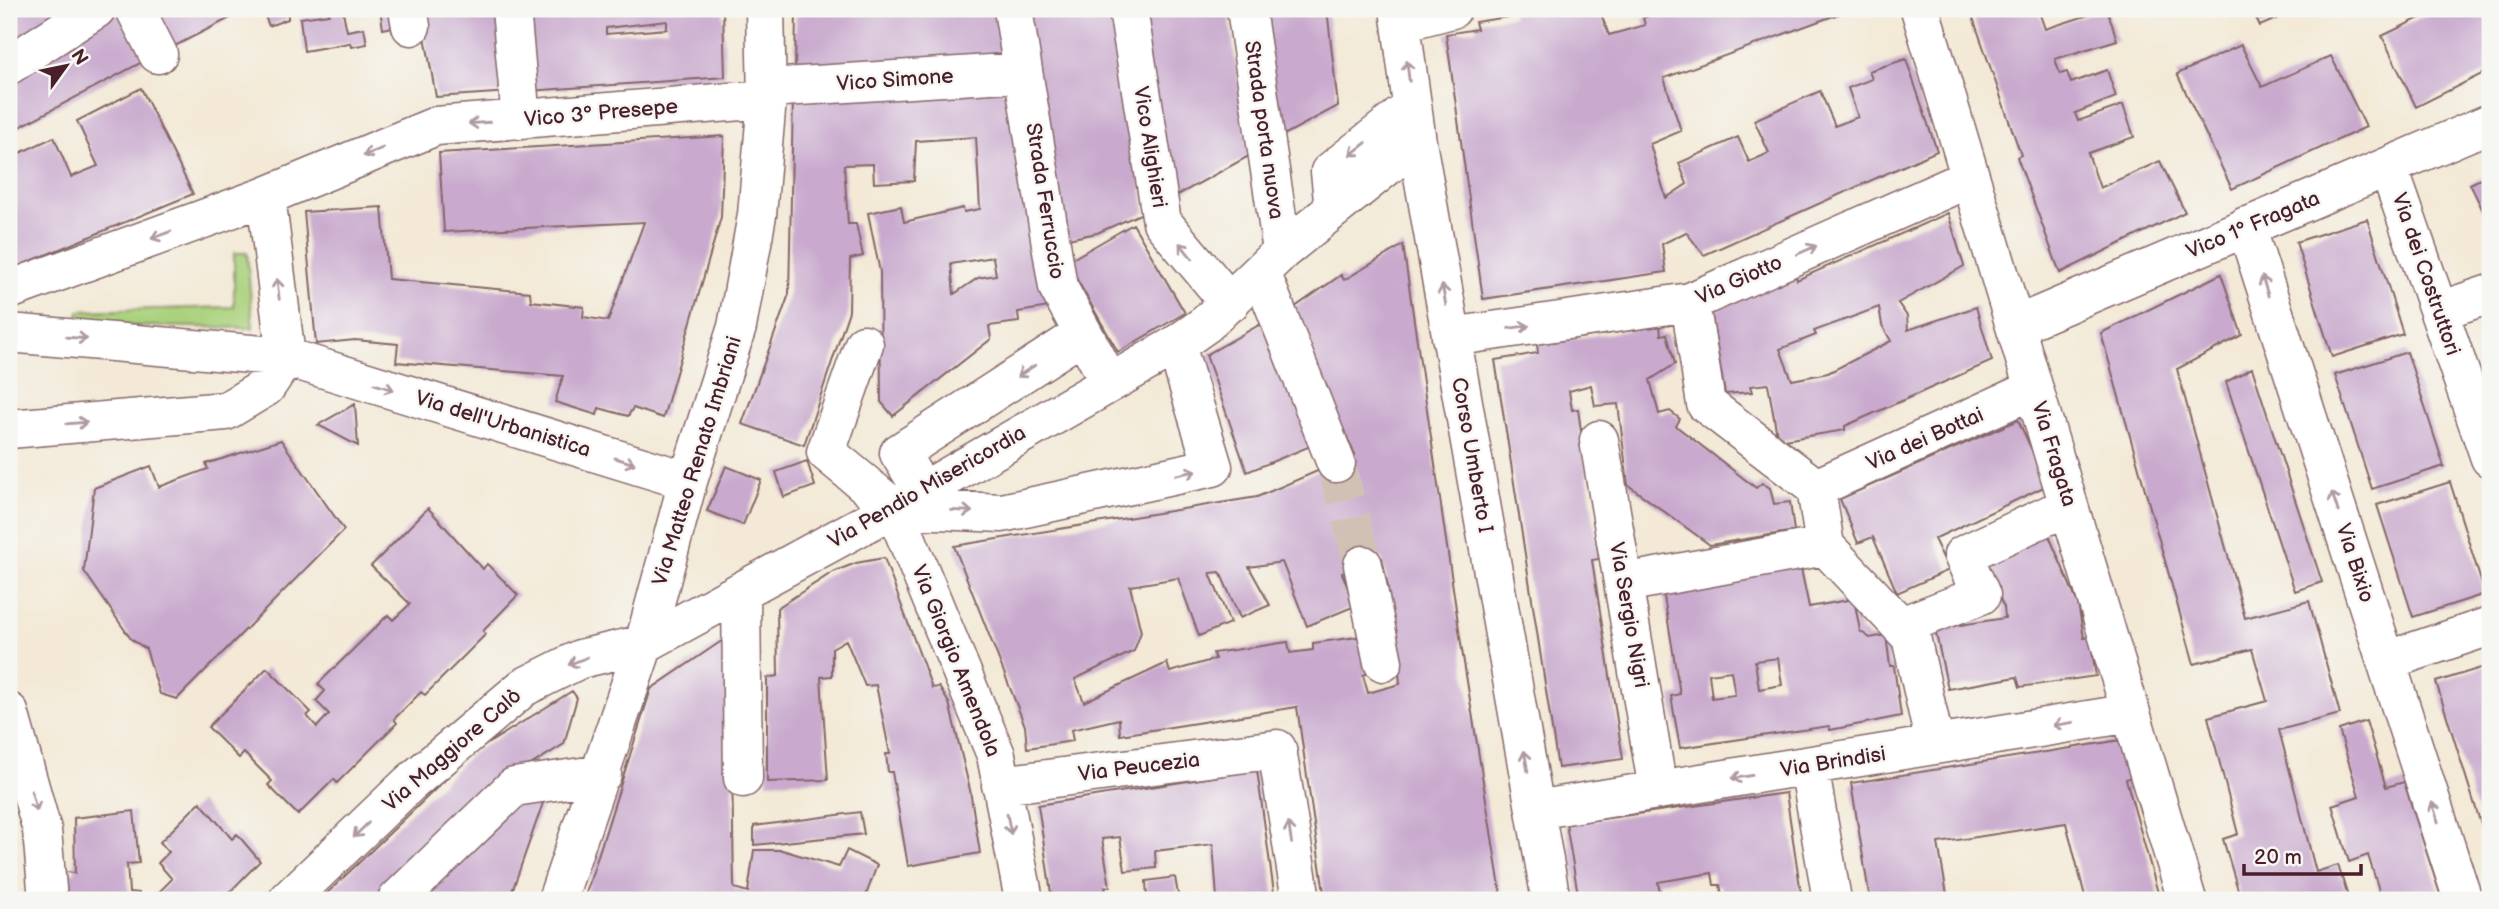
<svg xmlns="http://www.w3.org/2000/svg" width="2499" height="909" viewBox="0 0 2499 909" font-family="'Balsamiq Sans',sans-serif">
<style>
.green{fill:#aad27d;stroke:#7a7854;stroke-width:2}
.building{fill:#c9aace;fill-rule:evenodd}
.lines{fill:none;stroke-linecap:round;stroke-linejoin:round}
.minor-tunnel{stroke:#d1c1b4;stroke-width:38;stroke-dasharray:38 19;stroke-linecap:butt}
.minor-casing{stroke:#856667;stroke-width:41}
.minor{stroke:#fff;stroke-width:38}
.oneway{stroke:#ae9aa0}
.labels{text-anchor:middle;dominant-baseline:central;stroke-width:5;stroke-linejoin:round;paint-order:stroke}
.street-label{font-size:21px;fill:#4a1f2b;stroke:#f6f6f2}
</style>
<rect width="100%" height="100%" fill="#f6f6f2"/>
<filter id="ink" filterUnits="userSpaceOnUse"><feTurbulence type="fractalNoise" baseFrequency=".0143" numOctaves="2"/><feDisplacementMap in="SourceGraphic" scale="14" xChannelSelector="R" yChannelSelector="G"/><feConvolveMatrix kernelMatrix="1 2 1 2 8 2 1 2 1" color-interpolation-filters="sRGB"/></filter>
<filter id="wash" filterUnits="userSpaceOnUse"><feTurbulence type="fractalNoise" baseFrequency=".00686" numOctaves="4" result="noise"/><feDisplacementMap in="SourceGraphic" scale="28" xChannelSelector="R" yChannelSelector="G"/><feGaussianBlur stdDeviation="1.57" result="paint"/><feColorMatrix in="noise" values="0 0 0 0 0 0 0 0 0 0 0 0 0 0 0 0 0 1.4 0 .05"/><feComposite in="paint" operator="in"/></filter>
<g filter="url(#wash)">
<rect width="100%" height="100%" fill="#f3e9d6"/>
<!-- green -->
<path class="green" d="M 234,253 L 247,253 L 253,328 L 78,325 L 79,311 L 234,307 Z"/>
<g id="blocks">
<!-- building -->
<path class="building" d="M 19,9 L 78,9 L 9,54 L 9,16 Z
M 118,9 L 150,58 L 14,130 L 9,120 L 9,75 Z
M 146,9 L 201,11 L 236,9 L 227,12 L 230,18 L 167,50 Z
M 262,9 L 288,9 L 288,19 L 269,26 Z
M 328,9 L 354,9 L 343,12 L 347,31 L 364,28 L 367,44 L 351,47 L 350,43 L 304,51 L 300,18 L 329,14 Z
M 380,9 L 395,9 L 398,26 L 383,29 Z
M 420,9 L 502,9 L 510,92 L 436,97 Z
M 522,9 L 723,9 L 725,77 L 529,91 ZM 667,21 L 667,29 L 606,34 L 606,28 Z
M 796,9 L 1002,9 L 1009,59 L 795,73 Z
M 1025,9 L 1116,9 L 1145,212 L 1097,233 L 1063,240 Z
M 1138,9 L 1228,9 L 1249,156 L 1167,201 Z
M 1250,9 L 1327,9 L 1338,106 L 1269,143 Z
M 1522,9 L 1599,9 L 1609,35 L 1645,25 L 1643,18 L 1665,9 L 1852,9 L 1664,78 L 1681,131 L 1650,144 L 1666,198 L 1687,184 L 1679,163 L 1738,137 L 1749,162 L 1769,153 L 1754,120 L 1820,91 L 1835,126 L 1858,117 L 1848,88 L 1872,79 L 1869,71 L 1906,59 L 1937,151 L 1704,255 L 1686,232 L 1662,244 L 1666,272 L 1483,299 L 1446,34 L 1477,29 L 1475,22 L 1514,16 L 1511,12 Z
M 1970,9 L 2038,9 L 2045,29 L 2107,9 L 2117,40 L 2055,59 L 2060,74 L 2067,72 L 2071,83 L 2107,70 L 2116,97 L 2075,113 L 2078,121 L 2123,105 L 2134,137 L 2088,153 L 2100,188 L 2160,161 L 2185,212 L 2060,273 L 2017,157 L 2021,155 Z
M 2252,9 L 2299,9 L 2260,26 Z
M 2438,9 L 2490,9 L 2490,70 L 2416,107 L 2382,36 Z
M 2241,45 L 2262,87 L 2331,56 L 2366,127 L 2232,189 L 2177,74 Z
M 1013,82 L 1049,307 L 1018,312 L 1019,322 L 989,326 L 991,339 L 893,416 L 881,402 L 880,272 L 868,213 L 901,206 L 904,222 L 963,208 L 964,212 L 980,209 L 976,137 L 916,141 L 914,181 L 874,183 L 873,164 L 844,165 L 848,224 L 856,224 L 863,256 L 850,259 L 849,311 L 804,445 L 742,424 L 789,294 L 793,98 ZM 993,257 L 996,275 L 978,278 L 954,294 L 951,264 Z
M 141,88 L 193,194 L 9,270 L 9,158 L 54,137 L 71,177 L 98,166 L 77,121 Z
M 724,136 L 721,217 L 663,418 L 633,408 L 628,416 L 599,408 L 597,415 L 555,402 L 563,376 L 396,362 L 398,344 L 355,340 L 316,344 L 304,212 L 382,207 L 388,279 L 530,292 L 531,301 L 584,307 L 583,317 L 608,321 L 644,222 L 444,232 L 439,153 Z
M 2490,174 L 2490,225 L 2470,184 Z
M 1948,213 L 1964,266 L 1898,303 L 1907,316 L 1908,330 L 1976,307 L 1992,361 L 1845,426 L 1845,430 L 1778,441 L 1768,384 L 1750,386 L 1752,392 L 1725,394 L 1711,312 L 1795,274 L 1797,280 ZM 1879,307 L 1882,325 L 1891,341 L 1828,373 L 1792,380 L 1780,349 L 1816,335 L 1814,331 Z
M 2367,219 L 2403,334 L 2332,357 L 2296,242 Z
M 1133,224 L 1185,313 L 1118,352 L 1067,262 Z
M 1403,245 L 1462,650 L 1502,900 L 1325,900 L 1297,707 L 1120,735 L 1119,719 L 1071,730 L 1073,741 L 1027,748 L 1025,726 L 954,546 L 1257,497 L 1355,455 L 1347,437 L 1338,440 L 1291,310 L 1341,275 L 1344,280 ZM 1382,558 L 1388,587 L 1382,587 L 1398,661 L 1400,684 L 1368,693 L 1363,675 L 1369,673 L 1365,636 L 1313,643 L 1313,650 L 1290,653 L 1288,642 L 1213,653 L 1215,659 L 1170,672 L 1167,663 L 1084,702 L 1075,679 L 1134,651 L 1141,632 L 1130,586 L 1178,578 L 1199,636 L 1230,623 L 1210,573 L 1220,572 L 1240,618 L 1270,605 L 1249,567 L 1282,562 L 1307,626 L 1355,606 L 1342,573 Z
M 2221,274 L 2242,335 L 2177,369 L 2245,618 L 2309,601 L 2340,714 L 2279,730 L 2316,872 L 2338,865 L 2349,900 L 2241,900 L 2223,839 L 2238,834 L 2208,717 L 2267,701 L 2252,649 L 2194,664 L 2101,333 Z
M 1268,320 L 1313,445 L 1247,472 L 1206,355 Z
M 1660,326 L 1661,335 L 1667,334 L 1675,364 L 1650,380 L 1659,414 L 1670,411 L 1680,419 L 1676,426 L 1756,488 L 1762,483 L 1770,488 L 1774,504 L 1790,502 L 1794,531 L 1710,545 L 1628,485 L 1618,404 L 1595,406 L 1591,385 L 1569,391 L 1572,410 L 1578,409 L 1599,559 L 1592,560 L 1623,759 L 1558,768 L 1495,360 L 1538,353 L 1537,344 Z
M 2407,352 L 2444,466 L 2372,489 L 2335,375 Z
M 2252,368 L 2322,582 L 2295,591 L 2226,382 Z
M 355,404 L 358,446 L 318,425 Z
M 2018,420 L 2048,485 L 1934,539 L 1949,570 L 1897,593 L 1873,537 L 1858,543 L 1840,499 Z
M 281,440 L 344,530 L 177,699 L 160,694 L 146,649 L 131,639 L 84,571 L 94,488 L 151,466 L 159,487 L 208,469 L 206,464 Z
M 807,461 L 815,486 L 784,497 L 776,472 Z
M 726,466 L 761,480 L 743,525 L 707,511 Z
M 2450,482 L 2485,594 L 2413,617 L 2377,505 Z
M 428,508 L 483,569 L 487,564 L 518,595 L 483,631 L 486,634 L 425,695 L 421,692 L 394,719 L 397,723 L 337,783 L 334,779 L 298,815 L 268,785 L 272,781 L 244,753 L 239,758 L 208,727 L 267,668 L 311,712 L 307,716 L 317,727 L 329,714 L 316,701 L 325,691 L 318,684 L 388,615 L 393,620 L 410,604 L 371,566 Z
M 2047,531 L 2078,604 L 2084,638 L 2090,637 L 2096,676 L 2020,687 L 2017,677 L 1948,689 L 1935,629 L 2005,618 L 2004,607 L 1981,559 Z
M 884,558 L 932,688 L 939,687 L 949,703 L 970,790 L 980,853 L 908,866 L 892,772 L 888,772 L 886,754 L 890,754 L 876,685 L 865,686 L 846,640 L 832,648 L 832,676 L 821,677 L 828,780 L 767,782 L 767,678 L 778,676 L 777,608 L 833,572 L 856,563 Z
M 1800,564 L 1809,607 L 1854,599 L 1860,631 L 1870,638 L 1886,635 L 1890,666 L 1894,666 L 1901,716 L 1830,730 L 1829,726 L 1680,748 L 1671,696 L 1680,694 L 1663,591 ZM 1778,658 L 1782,685 L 1759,689 L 1755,661 ZM 1731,671 L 1735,695 L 1712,698 L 1709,674 Z
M 723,640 L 730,642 L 734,888 L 748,892 L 754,850 L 782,850 L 839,867 L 847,850 L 877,865 L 865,898 L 584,900 L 651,689 Z
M 2490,665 L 2490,853 L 2436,682 Z
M 572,691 L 577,698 L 564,744 L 494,788 L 378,900 L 320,900 L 473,753 Z
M 2366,721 L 2386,787 L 2404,782 L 2442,900 L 2382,900 L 2368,855 L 2349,862 L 2332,805 L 2359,796 L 2339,730 Z
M 2121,740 L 2131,777 L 2126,779 L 2160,900 L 2086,900 L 2066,823 L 1938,843 L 1948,900 L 1870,900 L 1851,783 Z
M 1257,770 L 1275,900 L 1233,900 L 1232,896 L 1217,898 L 1213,844 L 1155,851 L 1156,868 L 1125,871 L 1120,837 L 1102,839 L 1110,887 L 1105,887 L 1108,900 L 1052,900 L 1038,805 Z
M 1786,793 L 1802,900 L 1723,900 L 1720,885 L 1714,885 L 1712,873 L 1658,882 L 1660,894 L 1651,896 L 1652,900 L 1579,900 L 1566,824 Z
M 516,795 L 544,800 L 509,900 L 451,900 L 430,894 Z
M 200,802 L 232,839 L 237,834 L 260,861 L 222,900 L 165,900 L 159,892 L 172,879 L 158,863 L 169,852 L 160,842 Z
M 134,811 L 139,863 L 127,864 L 129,892 L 139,893 L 139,900 L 67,900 L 65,872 L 75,873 L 74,818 Z
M 860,812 L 864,834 L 754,845 L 754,826 Z
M 1175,877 L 1179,900 L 1147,900 L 1146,881 Z"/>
</g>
</g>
<g filter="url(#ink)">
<use href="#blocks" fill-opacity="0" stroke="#856667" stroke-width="2"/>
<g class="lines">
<!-- minor-tunnel -->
<path class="minor-tunnel" d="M 1336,463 L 1363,565"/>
<defs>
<path id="minor" d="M 135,9 L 158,54
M 408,9 L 411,26
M 511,9 L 521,120
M 1013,9 L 1058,287 L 1109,381
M 1128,9 L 1162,222 L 1230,303
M 1246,9 L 1282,251
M 1399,9 L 1417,142 L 1551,900
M 1920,9 L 2187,900
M 1402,22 L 1452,9
M 9,65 L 96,9
M 767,88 L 1023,72
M 2389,169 L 2490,458
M 1334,209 L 1330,172 L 1412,107
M 2246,226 L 2463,900
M 1261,272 L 1336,463
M 9,290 L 266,196 L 436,126 L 767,99
M 1690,302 L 1706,404 L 1816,488 L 1825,546 L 1911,637 L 1935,745
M 2439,311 L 2490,294
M 2015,326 L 2490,123
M 9,333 L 286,357 L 688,481
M 1451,337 L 1690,302 L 1970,178
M 864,344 L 826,452 L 894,508 L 996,755 L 1024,900
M 9,429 L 226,411 L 266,387 L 286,357 L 266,196
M 1599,440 L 1658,790
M 1816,488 L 2034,389
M 923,491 L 899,453 L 1083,334
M 894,508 L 1002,513 L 1213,467 L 1176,345
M 1363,565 L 1383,662
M 1624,583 L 1825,546
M 741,591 L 743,778
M 1901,626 L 1981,595 L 1963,555 L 2051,514
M 2386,661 L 2490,626
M 9,712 L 42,830 L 48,900
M 1809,766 L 1832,900
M 1001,785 L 1277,749 L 1301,900
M 1535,810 L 2131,713
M 288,900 L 409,784 L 524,687 L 580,659 L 644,644 L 894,508 L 1176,345 L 1206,324 L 1282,251 L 1417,142
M 397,900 L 514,787 L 602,774
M 557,900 L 644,644 L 688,481 L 737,327 L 757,215 L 767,99 L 765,9"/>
</defs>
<!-- minor casing -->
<use href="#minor" class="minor-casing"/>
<!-- minor -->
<use href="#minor" class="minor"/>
</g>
<!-- one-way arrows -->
<defs><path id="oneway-shaft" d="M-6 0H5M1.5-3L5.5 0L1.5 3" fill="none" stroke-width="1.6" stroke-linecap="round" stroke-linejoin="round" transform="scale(1.75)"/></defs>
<g class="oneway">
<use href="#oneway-shaft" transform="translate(1408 71) rotate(-97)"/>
<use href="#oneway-shaft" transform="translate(479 123) rotate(176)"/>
<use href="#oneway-shaft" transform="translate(1358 149) rotate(142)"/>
<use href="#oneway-shaft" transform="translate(373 152) rotate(158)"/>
<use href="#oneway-shaft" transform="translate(161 235) rotate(160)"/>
<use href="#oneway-shaft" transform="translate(1807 250) rotate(-24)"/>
<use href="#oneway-shaft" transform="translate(1186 251) rotate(-129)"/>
<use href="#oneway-shaft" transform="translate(2265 286) rotate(-108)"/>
<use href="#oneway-shaft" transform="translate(278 289) rotate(-97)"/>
<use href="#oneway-shaft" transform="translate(1444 295) rotate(-100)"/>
<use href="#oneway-shaft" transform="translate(1519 327) rotate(-8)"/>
<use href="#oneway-shaft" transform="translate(77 338) rotate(5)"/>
<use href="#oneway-shaft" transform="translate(1026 371) rotate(147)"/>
<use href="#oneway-shaft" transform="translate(384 387) rotate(17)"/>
<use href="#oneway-shaft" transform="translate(77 423) rotate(-5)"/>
<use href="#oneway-shaft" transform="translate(625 461) rotate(17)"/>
<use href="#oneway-shaft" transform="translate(1186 473) rotate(-12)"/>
<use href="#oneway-shaft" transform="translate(2335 502) rotate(-108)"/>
<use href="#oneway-shaft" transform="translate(962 511) rotate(3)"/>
<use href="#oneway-shaft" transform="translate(578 661) rotate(158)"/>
<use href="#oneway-shaft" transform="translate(2063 724) rotate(171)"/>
<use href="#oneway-shaft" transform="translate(1526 761) rotate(-100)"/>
<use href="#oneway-shaft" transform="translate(1742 777) rotate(171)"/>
<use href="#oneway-shaft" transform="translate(34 801) rotate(74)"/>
<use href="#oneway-shaft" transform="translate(2435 812) rotate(-108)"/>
<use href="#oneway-shaft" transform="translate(1009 824) rotate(79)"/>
<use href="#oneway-shaft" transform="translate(361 830) rotate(136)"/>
<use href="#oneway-shaft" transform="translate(1290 833) rotate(-99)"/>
</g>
</g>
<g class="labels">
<!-- street labels -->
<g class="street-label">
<text transform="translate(895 80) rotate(-4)">Vico Simone</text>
<text transform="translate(601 113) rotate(-5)">Vico 3º Presepe</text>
<text transform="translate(1264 130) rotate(82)">Strada porta nuova</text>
<text transform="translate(1150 147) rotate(81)">Vico Alighieri</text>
<text transform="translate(1045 201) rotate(81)">Strada Ferruccio</text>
<text transform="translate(2253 225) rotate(-23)">Vico 1º Fragata</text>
<text transform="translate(2426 274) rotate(71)">Via dei Costruttori</text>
<text transform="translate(1739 280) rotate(-24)">Via Giotto</text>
<text transform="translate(503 424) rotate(17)">Via dell'Urbanistica</text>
<text transform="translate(1925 439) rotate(-24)">Via dei Bottai</text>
<text transform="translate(2054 454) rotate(73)">Via Fragata</text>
<text transform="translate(1472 455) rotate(80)">Corso Umberto I</text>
<text transform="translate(697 461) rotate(-73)">Via Matteo Renato Imbriani</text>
<text transform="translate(927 487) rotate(-30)">Via Pendio Misericordia</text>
<text transform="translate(2355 563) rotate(72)">Via Bixio</text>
<text transform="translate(1629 615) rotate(80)">Via Sergio Nigri</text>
<text transform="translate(956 661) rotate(68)">Via Giorgio Amendola</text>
<text transform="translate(452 750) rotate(-41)">Via Maggiore Calò</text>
<text transform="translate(1833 762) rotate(-9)">Via Brindisi</text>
<text transform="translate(1139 767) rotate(-7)">Via Peucezia</text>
</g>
</g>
<!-- margin -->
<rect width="2499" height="909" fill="none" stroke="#f6f6f2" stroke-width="35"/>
<!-- north arrow -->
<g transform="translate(66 66) rotate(57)" stroke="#f6f6f2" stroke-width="5" paint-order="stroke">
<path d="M0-5L12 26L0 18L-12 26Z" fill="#4a1f2b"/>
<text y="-10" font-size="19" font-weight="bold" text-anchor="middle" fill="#4a1f2b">N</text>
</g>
<!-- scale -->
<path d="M2244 864v10h117v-10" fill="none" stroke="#4a1f2b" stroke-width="3.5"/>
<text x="2254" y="864" font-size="21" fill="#4a1f2b" stroke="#f6f6f2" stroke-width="5" paint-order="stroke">20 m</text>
</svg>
